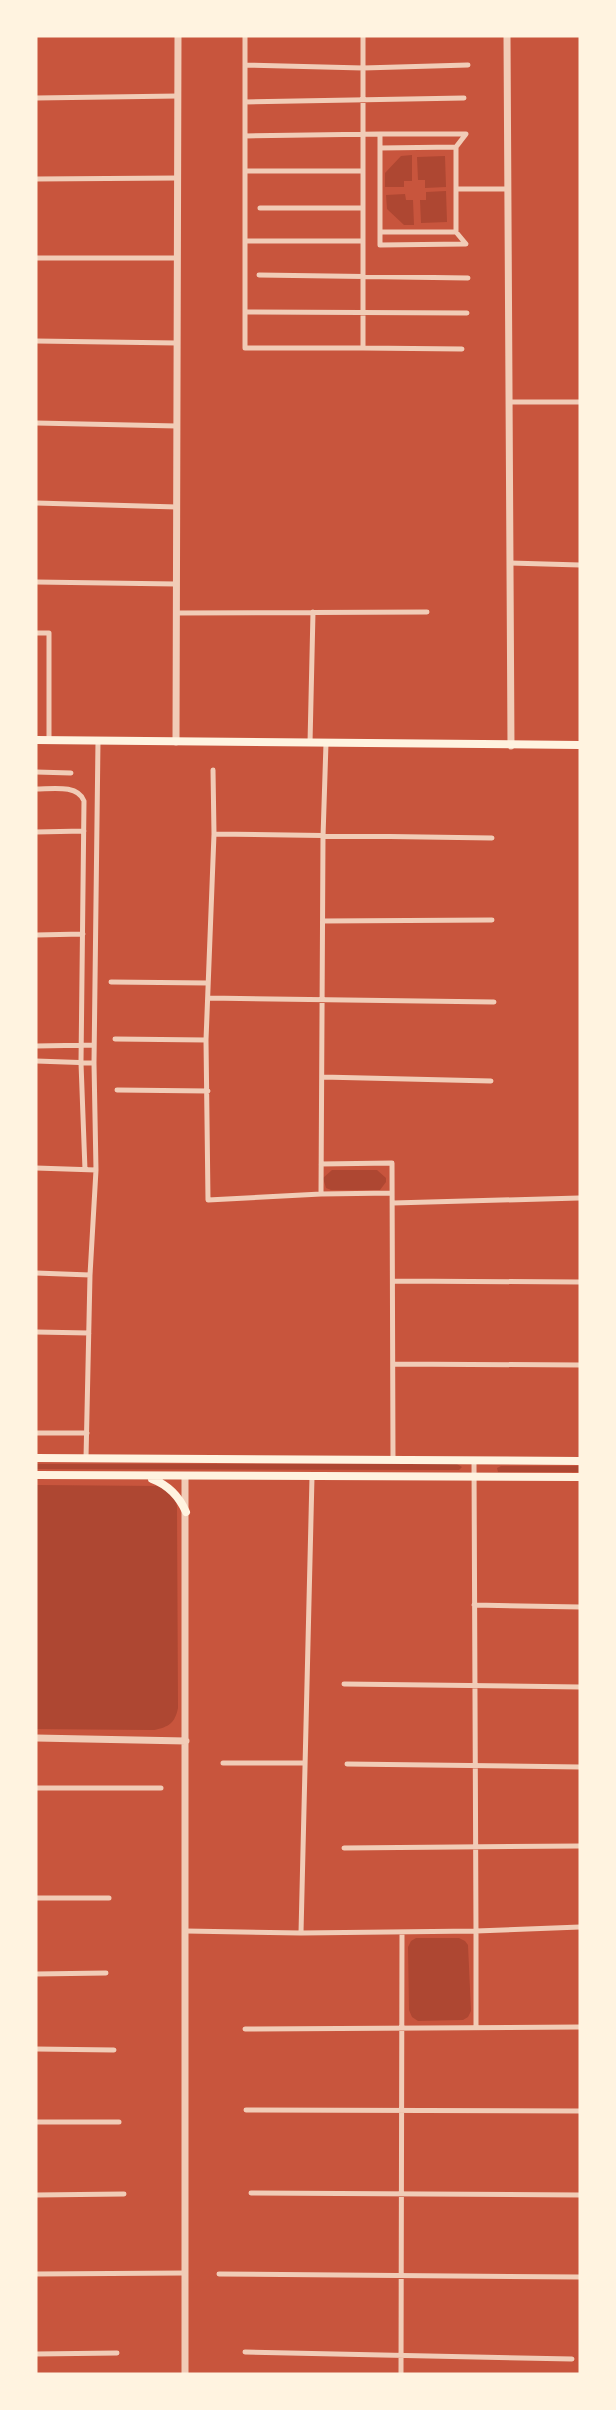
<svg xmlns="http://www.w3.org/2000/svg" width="616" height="2410" viewBox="0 0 616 2410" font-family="'Source Sans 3',sans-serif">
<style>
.green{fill:#ae4732}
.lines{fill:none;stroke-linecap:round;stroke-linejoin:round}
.minor{stroke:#f1ccb7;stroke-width:5}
.tertiary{stroke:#f1ccb7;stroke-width:7}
.secondary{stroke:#fff3e0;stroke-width:8}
</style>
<rect width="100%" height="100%" fill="#c8553d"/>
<!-- green -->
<path class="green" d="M 412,155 L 412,181 L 404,181 L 404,187 L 385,187 L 385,173 L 401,156 Z
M 445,156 L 446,187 L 425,188 L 425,180 L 418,180 L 417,157 Z
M 446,191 L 447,222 L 421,223 L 420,200 L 426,200 L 426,192 Z
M 405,194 L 406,200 L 413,200 L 414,225 L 404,225 L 387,209 L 386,195 Z
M 332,1170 L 377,1170 L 386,1178 L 386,1182 L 380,1190 L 331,1190 L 326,1188 L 323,1178 Z
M 36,1464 L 457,1464 L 462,1467 L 459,1470 L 36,1469 Z
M 501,1466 L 580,1466 L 580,1472 L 498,1472 L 497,1468 Z
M 36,1485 L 160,1486 L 174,1497 L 177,1506 L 178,1708 C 175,1723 169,1727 154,1730 L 36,1729 Z
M 416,1938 L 459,1938 L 465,1941 L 468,1945 L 471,2011 L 468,2017 L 463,2020 L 418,2021 L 412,2017 L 409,2010 L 408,1947 L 411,1941 Z"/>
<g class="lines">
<!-- minor -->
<path class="minor" d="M 245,36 L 245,348 L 363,348 L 363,36
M 245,65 L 363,68 L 468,65
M 36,98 L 178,96
M 245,102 L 464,98
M 380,134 L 466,134 L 456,147
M 245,136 L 380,134 L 380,148
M 245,171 L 363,171
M 36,179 L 178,178
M 456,189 L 456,232 L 380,232 L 380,148 L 456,147 L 456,189 L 507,189
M 260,208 L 363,208
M 380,232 L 380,245 L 466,244 L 456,232
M 245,241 L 363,241
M 36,258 L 177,258
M 259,275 L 468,278
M 245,312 L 467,313
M 36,341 L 177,343
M 363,348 L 462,349
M 509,402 L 580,402
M 36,423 L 177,426
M 36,503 L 177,507
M 510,563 L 580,565
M 36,582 L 176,584
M 176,613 L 427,612
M 36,633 L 49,633 L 49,740
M 310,743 L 313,612
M 326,743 L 323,837 L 321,1194 L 392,1193
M 213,770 L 214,834 L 206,1040 L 208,1200 L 321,1194
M 36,772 L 71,773
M 36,789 C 51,789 78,784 84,801 L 81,1063 L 85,1170
M 36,832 L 84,831
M 214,834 L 492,838
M 323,921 L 492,920
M 36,935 L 83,934
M 111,982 L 208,983
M 208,998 L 494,1002
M 115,1039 L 206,1040
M 36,1046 L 94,1045
M 36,1061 L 94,1063
M 322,1077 L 491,1081
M 117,1090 L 208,1091
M 321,1164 L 392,1163 L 393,1460
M 36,1168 L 96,1170
M 393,1203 L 579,1198
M 36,1273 L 90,1275
M 393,1281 L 580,1282
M 36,1332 L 89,1333
M 393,1364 L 580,1365
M 36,1433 L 87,1433
M 86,1458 L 90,1275 L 96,1170 L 94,1063 L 98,741
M 474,1461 L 476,1931 L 580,1927
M 474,1605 L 580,1607
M 344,1684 L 580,1687
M 223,1763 L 305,1763
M 347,1764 L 580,1767
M 36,1788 L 161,1788
M 344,1848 L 580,1846
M 36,1898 L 109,1898
M 186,1931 L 301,1933 L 476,1931 L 476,2027
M 301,1933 L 312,1477
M 36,1974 L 106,1973
M 245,2029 L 580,2027
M 36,2049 L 114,2050
M 246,2110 L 580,2111
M 36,2122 L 119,2122
M 251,2193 L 580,2195
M 36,2195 L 124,2194
M 36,2274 L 185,2273
M 219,2274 L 580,2277
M 245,2352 L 572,2359
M 36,2354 L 117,2353
M 401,2374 L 402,1933"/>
<!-- tertiary -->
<path class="tertiary" d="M 507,36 L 511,746
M 176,742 L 178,36
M 36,1738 L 186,1741
M 185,2374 L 185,1477"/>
<!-- secondary -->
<path class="secondary" d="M 36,740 L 580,745
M 36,1458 L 580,1461
M 36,1475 L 580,1477
M 152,1479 C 168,1485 179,1496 186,1512"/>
</g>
<!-- border -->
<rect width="616" height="2410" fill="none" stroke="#fff3e0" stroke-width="75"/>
</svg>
